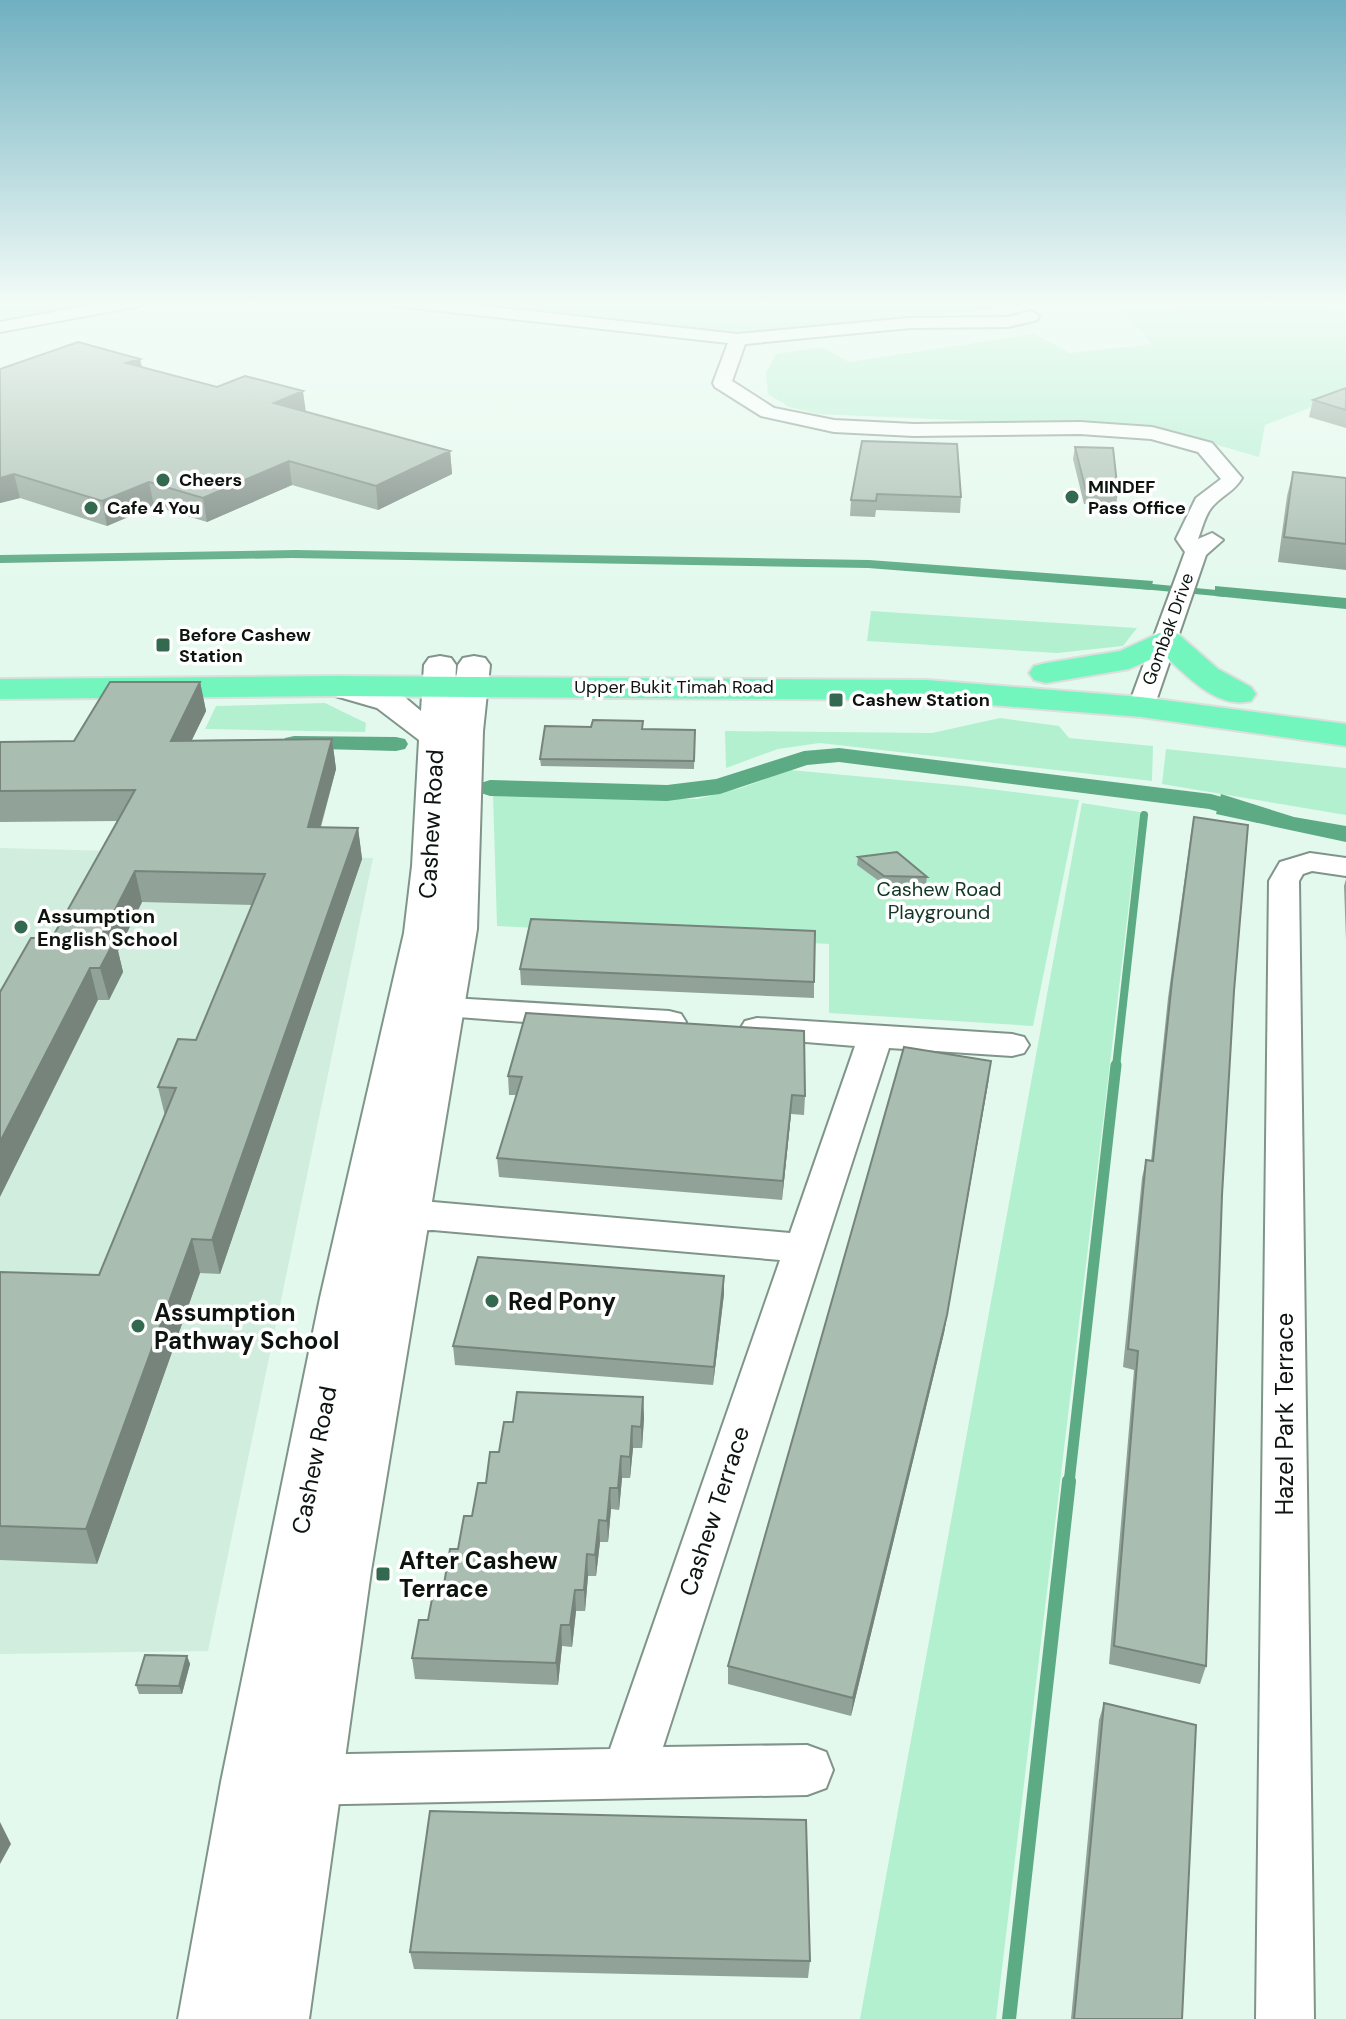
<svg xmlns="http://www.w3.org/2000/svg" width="1346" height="2019" viewBox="0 0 1346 2019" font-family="'DM Sans',sans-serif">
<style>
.built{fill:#d0eddd}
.green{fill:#b3f0d0}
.water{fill:#5dab85}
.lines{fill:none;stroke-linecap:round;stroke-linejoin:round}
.stream-far3{stroke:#5dab85;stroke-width:6}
.stream-far2{stroke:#5dab85;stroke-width:8}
.stream-far1{stroke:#5dab85;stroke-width:11}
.stream{stroke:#5dab85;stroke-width:14}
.canal{fill:#5dab85;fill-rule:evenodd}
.minor-casing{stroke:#81948a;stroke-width:4}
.tertiary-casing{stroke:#81948a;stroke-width:4}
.trunk-casing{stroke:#dddede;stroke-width:4}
.minor{fill:#fff;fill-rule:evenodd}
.tertiary{fill:#fff;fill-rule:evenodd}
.trunk{fill:#73f6be;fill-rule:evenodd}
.wall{fill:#91a398}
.shaded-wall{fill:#76847c}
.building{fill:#a9bdb1;stroke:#76847c;stroke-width:2}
.poi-dot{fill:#33694f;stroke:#fff;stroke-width:3}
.labels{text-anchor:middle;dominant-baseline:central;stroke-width:7;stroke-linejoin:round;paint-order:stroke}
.far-poi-label{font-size:18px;font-weight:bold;fill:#0d1410;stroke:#fff;text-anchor:start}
.far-street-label{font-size:18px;fill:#0d1410;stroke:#fff}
.park-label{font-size:20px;fill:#123625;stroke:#fff}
.poi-label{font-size:20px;font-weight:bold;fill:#0d1410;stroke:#fff;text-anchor:start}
.near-street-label{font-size:24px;fill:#0d1410;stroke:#fff}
.near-poi-label{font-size:24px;font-weight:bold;fill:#0d1410;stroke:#fff;text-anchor:start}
</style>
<rect width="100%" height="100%" fill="#e4f9ed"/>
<!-- built -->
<path class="built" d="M 0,848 L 373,858 L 208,1651 L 0,1654 Z"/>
<!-- green -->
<path class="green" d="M 0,301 L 113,301 L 7,322 L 0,321 Z
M 431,301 L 1062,301 L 800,331 L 737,333 Z
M 1300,304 L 1346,310 L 1346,394 L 1265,425 L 1259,457 L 1162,429 L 818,414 L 789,407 L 768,394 L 766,373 L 776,354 L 822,347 L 849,362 L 1035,334 L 1070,353 L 1152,344 L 1122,310 Z
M 871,611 L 1137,628 L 1123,646 L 1057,653 L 867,641 Z
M 325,703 L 366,723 L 365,732 L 205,729 L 216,706 Z
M 1000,718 L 1059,726 L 1069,738 L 1153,746 L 1152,781 L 820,743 L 778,749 L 726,768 L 725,731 L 932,733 Z
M 1166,749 L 1346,768 L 1346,815 L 1162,784 Z
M 790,770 L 965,786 L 1079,800 L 1033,1026 L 829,1013 L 829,944 L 497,926 L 493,795 L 697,799 L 741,788 Z
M 1082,803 L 1140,812 L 996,2019 L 860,2019 Z"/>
<!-- water -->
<path class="water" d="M 296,550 L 869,560 L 1153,581 L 1151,590 L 868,568 L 292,558 L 0,563 L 0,555 Z
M 1215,586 L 1346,598 L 1346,609 L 1215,596 Z
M 1221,794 L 1294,817 L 1346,826 L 1346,842 L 1216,814 Z"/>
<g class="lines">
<!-- stream-far3 -->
<path class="stream-far3" d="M 1142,586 L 1227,594"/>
<!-- stream-far2 -->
<path class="stream-far2" d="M 1116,1067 L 1144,815"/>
<!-- stream-far1 -->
<path class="stream-far1" d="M 1069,1483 L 1116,1065"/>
<!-- stream -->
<path class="stream" d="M 1009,2019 L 1069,1481"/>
<!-- canal -->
<path class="canal" d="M 294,736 L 396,737 L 405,739 L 408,744 L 405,749 L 396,751 L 285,748 L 282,743 L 285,738 Z
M 839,748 L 1211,794 L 1267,810 L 1271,815 L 1267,820 L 1258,823 L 1209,809 L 839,762 L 807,765 L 720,794 L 667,801 L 490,796 L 481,793 L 477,788 L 481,783 L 490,780 L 667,785 L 716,779 L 804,751 Z"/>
<defs>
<path id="minor" d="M 113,301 L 147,301 L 139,306 L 0,332 L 0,322 Z
M 387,301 L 438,301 L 738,334 L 910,318 L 1008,317 L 1031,311 L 1039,316 L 1037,320 L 1008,327 L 910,328 L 745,344 L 732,381 L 774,408 L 834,420 L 914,424 L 1080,422 L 1152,427 L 1212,443 L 1242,478 C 1234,492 1222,495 1212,507 C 1205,515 1202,529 1198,539 L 1212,533 L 1223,540 L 1206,555 L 1154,707 L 1150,713 L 1132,713 L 1128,707 L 1185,552 L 1176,539 L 1196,498 L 1221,479 L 1198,452 L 1151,439 L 1080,434 L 914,436 L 834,432 L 761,416 L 715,387 L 713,383 L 728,343 L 395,306 Z
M 1310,853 L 1346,858 L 1346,876 L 1312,871 L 1303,874 L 1299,881 L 1314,2019 L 1256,2019 L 1269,881 L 1280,862 Z
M 418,996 L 669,1011 L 681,1014 L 686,1022 L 681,1030 L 669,1033 L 406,1013 L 401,1006 L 406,999 Z
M 757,1018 L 1012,1034 L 1024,1037 L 1029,1045 L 1024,1053 L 1012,1056 L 889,1048 L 663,1747 L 807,1745 L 826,1752 L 833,1770 L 826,1788 L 807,1795 L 295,1805 L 276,1798 L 268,1780 L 276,1762 L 295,1755 L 610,1749 L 780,1260 L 433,1230 L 384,1231 L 370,1227 L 364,1217 L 370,1207 L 384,1203 L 433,1202 L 790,1233 L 855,1046 L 745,1037 L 740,1029 L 745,1021 Z"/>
<path id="tertiary" d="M 440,656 L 451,658 L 456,665 L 455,687 L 458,665 L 463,658 L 474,656 L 485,658 L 490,665 L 483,731 L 477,929 L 371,1571 L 309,2019 L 178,2019 L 221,1782 L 320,1298 L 404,933 L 412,866 L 419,740 L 377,708 L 325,693 L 320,686 L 325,679 L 336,676 L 401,694 L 421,711 L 424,665 L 429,658 Z"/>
<path id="trunk" d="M 1166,630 L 1177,633 L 1218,669 L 1251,687 L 1256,694 L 1251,701 C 1217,710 1186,675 1163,654 L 1129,669 L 1046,683 L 1034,680 L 1029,673 L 1034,666 L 1046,663 L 1120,651 Z
M 336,676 L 927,680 L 1141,697 L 1346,724 L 1346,746 L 1141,717 L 927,700 L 336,696 L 0,699 L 0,679 Z"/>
</defs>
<!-- minor casing -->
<use href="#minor" class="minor-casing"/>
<!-- tertiary casing -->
<use href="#tertiary" class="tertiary-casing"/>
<!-- trunk casing -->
<use href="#trunk" class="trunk-casing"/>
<!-- minor -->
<use href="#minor" class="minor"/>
<!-- tertiary -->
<use href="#tertiary" class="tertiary"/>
<!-- trunk -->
<use href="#trunk" class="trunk"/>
</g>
<!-- wall -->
<path class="wall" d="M 140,359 L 142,367 L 450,451 L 452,474 L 378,510 L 292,485 L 207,522 L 154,506 L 107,526 L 20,498 L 0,503 L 0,369 Z
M 1346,388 L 1346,428 L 1309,417 L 1313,400 Z
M 862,441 L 961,497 L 960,513 L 876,510 L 875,517 L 850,516 L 851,500 Z
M 1075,447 L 1118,493 L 1116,505 L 1084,504 L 1073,459 Z
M 1293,472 L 1346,478 L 1346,570 L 1278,562 L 1287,496 Z
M 200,682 L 206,711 L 192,740 L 332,739 L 336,769 L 321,827 L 358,828 L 362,859 L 220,1274 L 200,1273 L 97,1564 L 0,1560 L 0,1272 L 99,1275 L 165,1116 L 158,1087 L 196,1040 L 252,905 L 142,902 L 118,951 L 123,972 L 109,1000 L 98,1000 L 52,938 L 118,821 L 0,822 L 0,742 L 74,741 Z
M 643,729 L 695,730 L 694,769 L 541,766 L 540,759 Z
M 1194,817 L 1234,991 L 1222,1195 L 1206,1666 L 1200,1684 L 1109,1664 L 1134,1370 L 1123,1367 L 1142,1178 L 1146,1160 L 1151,1161 L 1168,998 L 1191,833 Z
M 858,857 L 927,877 L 926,884 L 883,884 L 857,865 Z
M 1346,879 L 1346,940 L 1344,886 Z
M 520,969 L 814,982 L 814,998 L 521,985 Z
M 508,1076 L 805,1096 L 804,1115 L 791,1114 L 782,1200 L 499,1177 L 497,1158 L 516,1095 L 509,1095 Z
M 989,1078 L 944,1333 L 851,1716 L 728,1684 L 728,1666 Z
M 724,1294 L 713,1385 L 455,1365 L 453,1346 Z
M 643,1397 L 644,1418 L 642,1448 L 633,1448 L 630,1478 L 622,1478 L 619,1510 L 611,1509 L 608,1542 L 600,1542 L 596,1576 L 588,1576 L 585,1611 L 576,1611 L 572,1647 L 562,1646 L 558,1685 L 415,1679 L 412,1658 L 513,1422 Z
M 187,1656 L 190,1664 L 182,1694 L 139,1694 L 136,1685 Z
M 1104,1703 L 1182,2019 L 1071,2019 L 1099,1720 Z
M 410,1952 L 810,1961 L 808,1978 L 414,1969 Z"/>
<!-- shaded-wall -->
<path class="shaded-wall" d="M 140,359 L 144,380 L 126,363 Z
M 303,391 L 306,413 L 274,403 Z
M 450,451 L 452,474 L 378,510 L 376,486 Z
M 289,461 L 292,485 L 207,522 L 203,498 Z
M 14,474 L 20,498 L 0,503 L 0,478 Z
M 149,482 L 154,506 L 107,526 L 102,501 Z
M 200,682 L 206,711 L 177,770 L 171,741 Z
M 332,739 L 336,769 L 312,857 L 308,827 Z
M 358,828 L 362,859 L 220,1274 L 212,1240 Z
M 135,871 L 142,902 L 118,951 L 123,972 L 109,1000 L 100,968 L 100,939 Z
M 90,968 L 98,1000 L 0,1197 L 0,1142 Z
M 989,1078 L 944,1333 L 851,1716 L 853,1698 Z
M 792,1095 L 791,1114 L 782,1200 L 783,1181 Z
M 192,1239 L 200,1273 L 97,1564 L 86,1529 Z
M 724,1276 L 724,1294 L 713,1385 L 714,1367 Z
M 643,1397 L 644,1418 L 642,1448 L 641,1427 Z
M 632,1426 L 633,1448 L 630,1478 L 630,1457 Z
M 621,1456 L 622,1478 L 619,1510 L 618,1488 Z
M 610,1488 L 611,1509 L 608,1542 L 607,1521 Z
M 599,1520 L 600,1542 L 596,1576 L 595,1555 Z
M 587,1554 L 588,1576 L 585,1611 L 584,1590 Z
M 575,1590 L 576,1611 L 572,1647 L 570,1625 Z
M 561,1625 L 562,1646 L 558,1685 L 556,1663 Z
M 187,1656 L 190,1664 L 182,1694 L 179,1686 Z
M 0,1822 L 11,1844 L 0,1864 Z"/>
<!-- building -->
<path class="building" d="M 78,342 L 140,359 L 126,363 L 217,387 L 245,376 L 303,391 L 274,403 L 450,451 L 376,486 L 289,461 L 203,498 L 149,482 L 102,501 L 14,474 L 0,478 L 0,369 Z
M 1346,388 L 1346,410 L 1313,400 Z
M 862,441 L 957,444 L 961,497 L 877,494 L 876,501 L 851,500 Z
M 1075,447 L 1113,448 L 1118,493 L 1086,491 Z
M 1293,472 L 1346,478 L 1346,544 L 1284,537 Z
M 110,682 L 200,682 L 171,741 L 332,739 L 308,827 L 358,828 L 212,1240 L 192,1239 L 86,1529 L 0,1526 L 0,1272 L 99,1275 L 176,1088 L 158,1087 L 178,1039 L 196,1040 L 265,874 L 135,871 L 100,939 L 115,940 L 100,968 L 90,968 L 0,1142 L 0,992 L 31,938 L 52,938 L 135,790 L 0,791 L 0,742 L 74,741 Z
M 593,720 L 643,721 L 642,729 L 695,730 L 694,761 L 540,759 L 545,726 L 591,727 Z
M 1194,817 L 1248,825 L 1234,991 L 1222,1195 L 1206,1666 L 1114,1646 L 1138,1351 L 1128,1349 L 1146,1160 L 1153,1161 L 1172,981 Z
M 897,852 L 927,877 L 884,876 L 858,857 Z
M 531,919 L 815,931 L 814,982 L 520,969 Z
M 526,1013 L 804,1031 L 805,1096 L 792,1095 L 783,1181 L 497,1158 L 522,1077 L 508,1076 Z
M 904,1047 L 991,1061 L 947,1315 L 853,1698 L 728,1666 Z
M 478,1257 L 724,1276 L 714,1367 L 453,1346 Z
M 517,1392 L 643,1397 L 641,1427 L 632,1426 L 630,1457 L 621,1456 L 618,1488 L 610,1488 L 607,1521 L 599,1520 L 595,1555 L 587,1554 L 584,1590 L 575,1590 L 570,1625 L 561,1625 L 556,1663 L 412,1658 L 419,1620 L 428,1620 L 435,1583 L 444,1584 L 450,1549 L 458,1549 L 464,1516 L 472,1516 L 478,1483 L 486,1483 L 490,1452 L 499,1452 L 504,1422 L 513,1422 Z
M 145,1655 L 187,1656 L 179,1686 L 136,1685 Z
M 1104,1703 L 1196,1725 L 1182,2019 L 1074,2019 Z
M 430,1811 L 806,1820 L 810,1961 L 410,1952 Z"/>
<!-- sky -->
<linearGradient id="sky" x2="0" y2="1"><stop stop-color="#70b0c0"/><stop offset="0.52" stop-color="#f3fcf7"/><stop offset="1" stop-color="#f3fcf7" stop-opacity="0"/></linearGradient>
<rect width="1346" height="583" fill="url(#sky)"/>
<!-- markers -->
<g class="poi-dot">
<circle cx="163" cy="480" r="8"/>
<circle cx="1072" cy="497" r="8"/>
<circle cx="91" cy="508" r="8"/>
<rect x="155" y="637" width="16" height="16" rx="4"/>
<rect x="828" y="692" width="16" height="16" rx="4"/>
<circle cx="21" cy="927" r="8"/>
<circle cx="492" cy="1301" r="8"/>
<circle cx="138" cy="1326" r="8"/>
<rect x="375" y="1566" width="16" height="16" rx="4"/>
</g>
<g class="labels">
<!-- far-poi labels -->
<g class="far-poi-label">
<text x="179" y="480">Cheers</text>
<text x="1088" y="487">MINDEF<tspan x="1088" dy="21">Pass Office</tspan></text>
<text x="107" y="508">Cafe 4 You</text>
<text x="179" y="635">Before Cashew<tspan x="179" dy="21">Station</tspan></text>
<text x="852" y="700">Cashew Station</text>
</g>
<!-- far-street labels -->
<g class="far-street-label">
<text transform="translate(1168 629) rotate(-70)">Gombak Drive</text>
<text x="674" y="687">Upper Bukit Timah Road</text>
</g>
<!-- park labels -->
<g class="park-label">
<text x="939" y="889">Cashew Road<tspan x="939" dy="23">Playground</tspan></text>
</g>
<!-- poi labels -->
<g class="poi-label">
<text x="37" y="916">Assumption<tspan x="37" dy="23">English School</tspan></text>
</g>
<!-- near-street labels -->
<g class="near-street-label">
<text transform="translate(431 824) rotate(-87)">Cashew Road</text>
<text transform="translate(1284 1414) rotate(-90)">Hazel Park Terrace</text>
<text transform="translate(314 1460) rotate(-79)">Cashew Road</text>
<text transform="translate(714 1511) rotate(-72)">Cashew Terrace</text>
</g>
<!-- near-poi labels -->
<g class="near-poi-label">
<text x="508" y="1301">Red Pony</text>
<text x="154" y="1312">Assumption<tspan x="154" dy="28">Pathway School</tspan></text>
<text x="399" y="1560">After Cashew<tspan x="399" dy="28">Terrace</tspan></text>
</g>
</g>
</svg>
